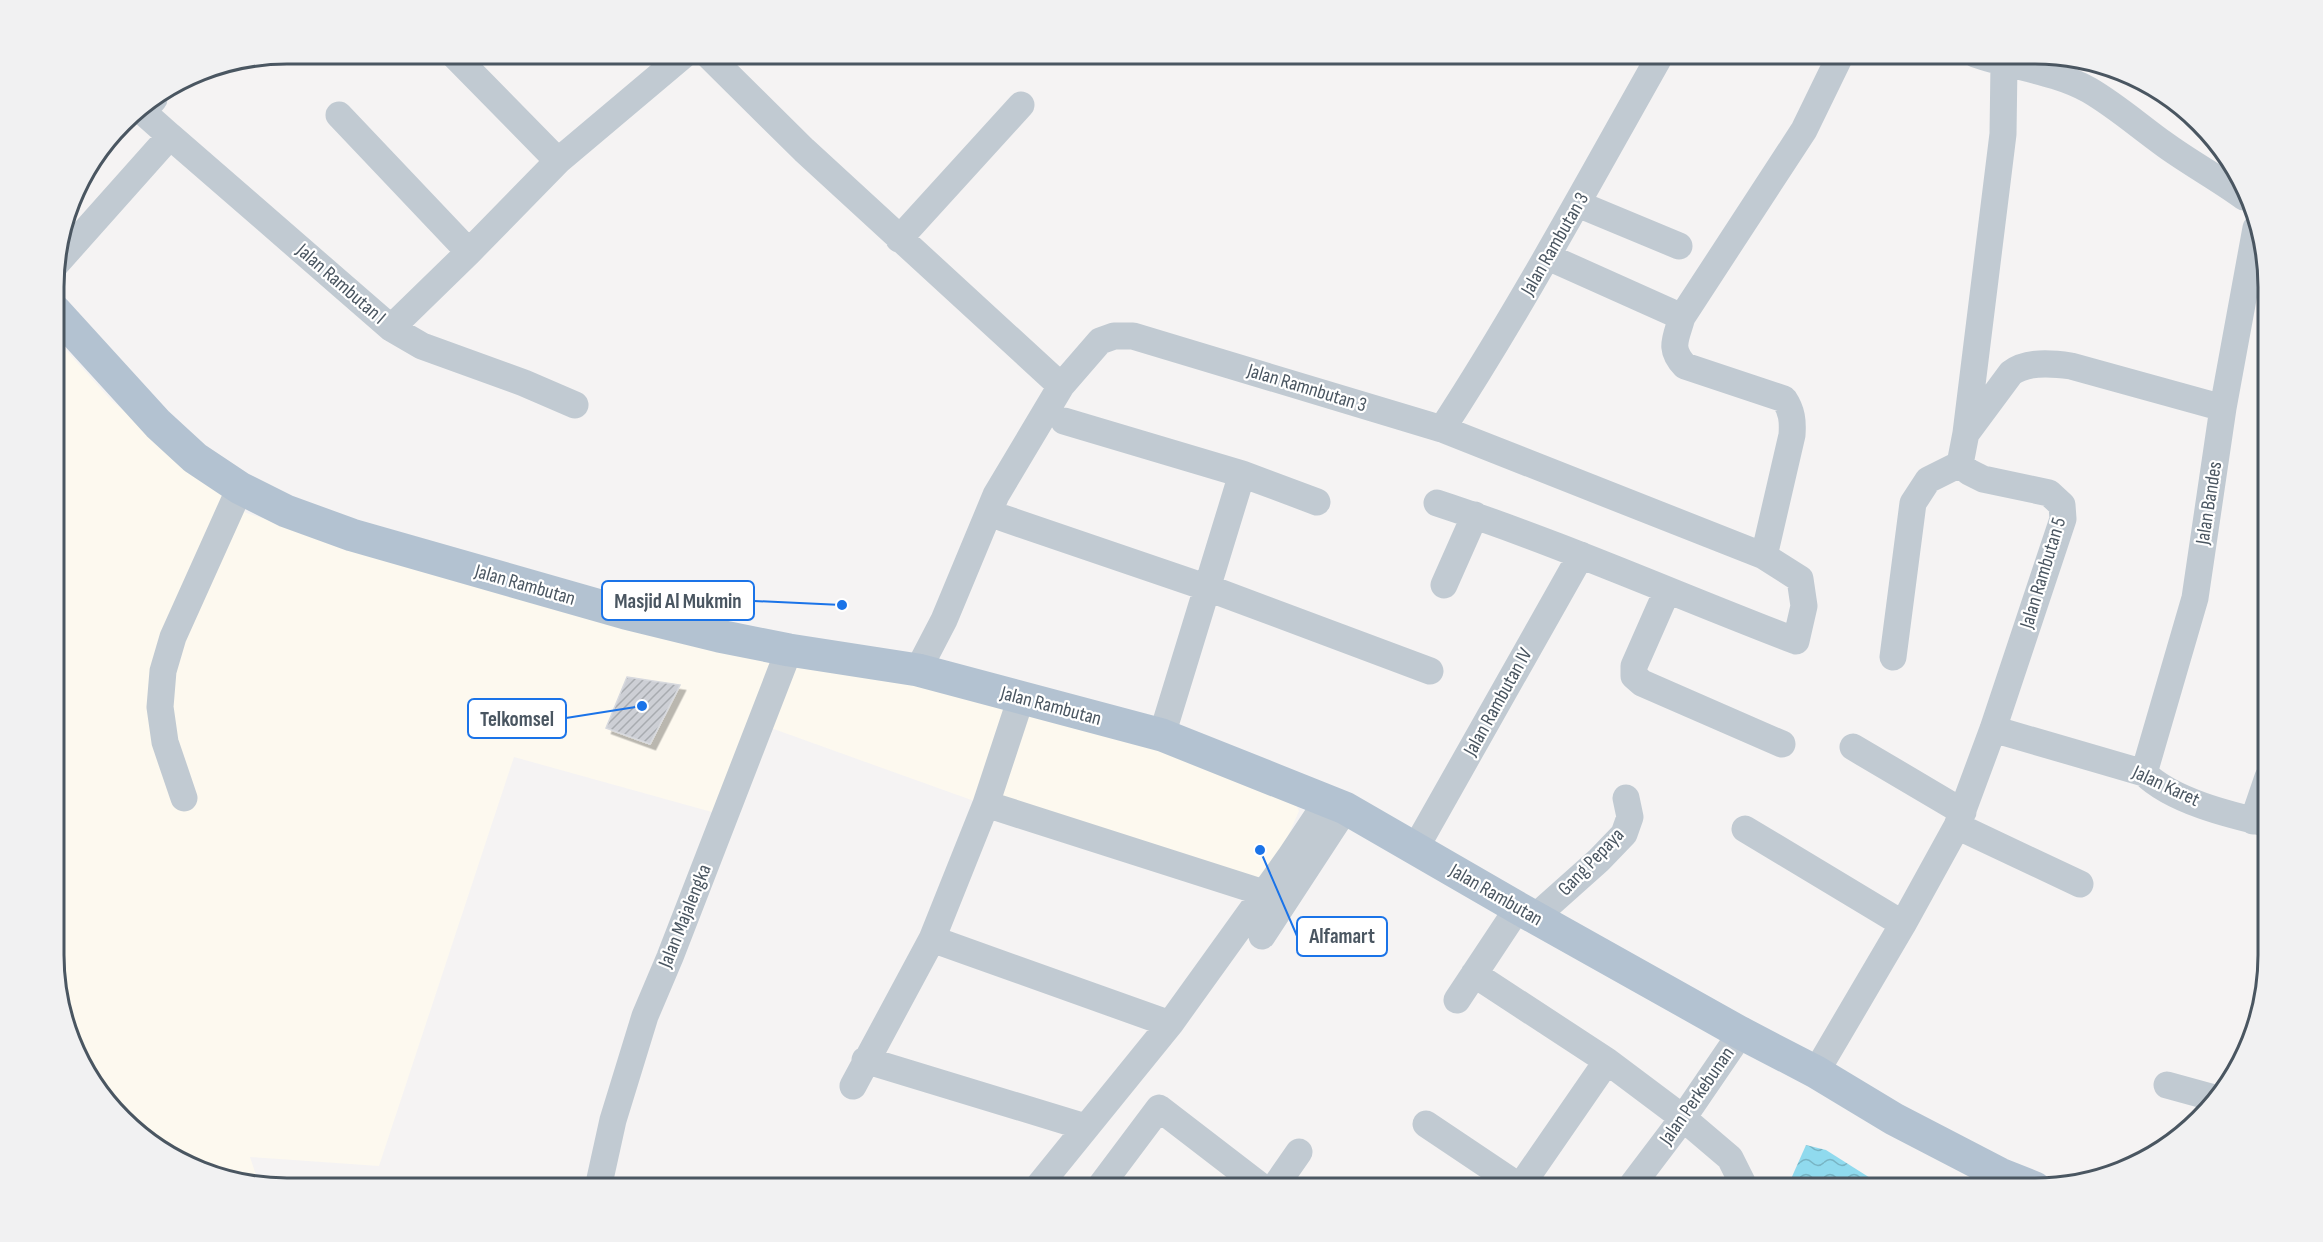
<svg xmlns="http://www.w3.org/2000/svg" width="2323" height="1242" viewBox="0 0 2323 1242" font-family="'Sofia Sans Condensed',sans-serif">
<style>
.commercial{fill:#fdf9ef}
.water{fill:url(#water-waves)}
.building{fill:url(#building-hatch);stroke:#d7d9de;stroke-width:1.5;filter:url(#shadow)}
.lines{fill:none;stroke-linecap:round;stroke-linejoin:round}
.minor{stroke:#c1cad2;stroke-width:27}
.major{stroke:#b3c2d1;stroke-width:33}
.labels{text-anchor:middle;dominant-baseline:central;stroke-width:4.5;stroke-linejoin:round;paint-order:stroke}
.street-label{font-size:20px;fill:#4a5661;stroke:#fff}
.rim{fill:none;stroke:#4a5661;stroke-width:3}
.leader{fill:none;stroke:#1a73e8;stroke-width:2}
.callout-dot{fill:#1a73e8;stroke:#fff;stroke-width:2}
.callout{fill:#fff;stroke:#1a73e8;stroke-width:2}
.callout-label{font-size:21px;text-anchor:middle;font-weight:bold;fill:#4a5661}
</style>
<defs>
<pattern id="water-waves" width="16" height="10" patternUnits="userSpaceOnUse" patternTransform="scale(1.5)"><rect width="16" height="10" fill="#90daee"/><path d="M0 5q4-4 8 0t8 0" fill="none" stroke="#78b4c4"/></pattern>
<pattern id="building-hatch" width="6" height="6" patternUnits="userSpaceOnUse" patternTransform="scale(1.5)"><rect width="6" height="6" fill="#cdcfd5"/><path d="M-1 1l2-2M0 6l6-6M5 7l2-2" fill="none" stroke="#a8abb0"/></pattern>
<filter id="shadow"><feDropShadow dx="5.5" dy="5.5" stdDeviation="0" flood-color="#0004"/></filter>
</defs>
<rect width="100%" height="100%" fill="#f5f3f3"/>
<!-- commercial -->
<path class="commercial" d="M 55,338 L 111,400 L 246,513 L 532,601 L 773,664 L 911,681 L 1148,744 L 1291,794 L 1299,811 L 1272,872 L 1246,881 L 977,802 L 754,722 L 719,814 L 514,757 L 379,1166 L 250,1157 L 258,1181 L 184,1164 L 133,1130 L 93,1085 L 56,986 Z"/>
<!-- water -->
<path class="water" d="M 1806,1145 L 1826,1150 L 1886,1188 L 1787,1188 Z"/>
<!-- building -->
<path class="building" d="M 627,677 L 680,685 L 650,744 L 606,728 Z"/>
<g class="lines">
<!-- minor -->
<path class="minor" d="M 453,54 L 558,161
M 707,54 L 804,150 L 1061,386
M 1975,54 C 2012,67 2055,71 2089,90 C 2115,105 2139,126 2164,144 C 2190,163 2218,178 2244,197
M 154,99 L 143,112 L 170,136
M 339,115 L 469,252
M 1578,204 L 1679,246
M 899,239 L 1021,105
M 1548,257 L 1682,317
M 56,264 L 170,136 L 391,328 L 469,252 L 558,161 L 685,54
M 391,328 L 422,346 L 524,383 L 575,405
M 1064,421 L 1242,474 L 1162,735
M 1442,429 C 1521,308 1589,181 1661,54
M 1968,431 L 2011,373 C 2027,361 2051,363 2071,366 L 2223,408
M 1242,474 L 1317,502
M 1003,518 L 1208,588 L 1430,671
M 1764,556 L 1792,435 C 1793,421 1792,411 1784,399 L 1685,366 C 1668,348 1676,339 1682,317 L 1804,130 L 1841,54
M 1444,585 L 1475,515
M 1667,591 L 1634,666 L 1634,676 L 1642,683 L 1782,744
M 1893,657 L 1913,503 L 1928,480 L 1960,464
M 918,670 L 944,620 L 996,495 L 1061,386 L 1100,341 L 1114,336 L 1133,336 L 1442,429 L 1764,556 L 1800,579 L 1804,606 L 1796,641 C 1676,595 1559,543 1437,503
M 1993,729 L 2144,773 C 2172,801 2230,815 2269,824
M 1853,747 L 1963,812
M 2144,773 L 2195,598 L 2223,408 L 2256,228
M 184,798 L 165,742 L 160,707 L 163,671 L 173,637 L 240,488
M 986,804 L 1264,893
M 2253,821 L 2268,777
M 1957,826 L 2080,884
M 1745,829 L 1903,924
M 1415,849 L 1581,555
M 1534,918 L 1599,860 L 1624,834 L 1630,817 L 1626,798
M 1262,936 L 1345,809
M 932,939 L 1170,1024
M 1474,974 L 1607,1061 L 1683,1118 L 1730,1158 L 1745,1188
M 1457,1000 L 1518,908
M 865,1060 L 1085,1127
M 1816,1072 L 1903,924 L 1957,826 L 1993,729 L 2063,519 L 2062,505 L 2049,493 L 1983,479 L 1969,472 L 1960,464 L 1966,433 L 2003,134 L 2004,64
M 2167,1085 L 2218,1099
M 853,1086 L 932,939 L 986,804 L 1021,698
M 1426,1124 L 1520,1187 L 1607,1061
M 598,1188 L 613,1120 L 645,1016 L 670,957 L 789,650
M 1037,1188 L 1170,1024 L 1290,857 L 1328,800
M 1099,1188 L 1159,1108 L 1263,1188
M 1274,1188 L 1299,1152
M 1630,1188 L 1683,1118 L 1741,1033"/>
<!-- major -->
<path class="major" d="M 55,311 L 158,424 L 195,458 L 240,488 L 286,511 L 352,535 L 625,613 L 719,636 L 789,650 L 918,670 L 1162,735 L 1345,808 L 1518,908 L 1741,1033 L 1816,1072 L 1894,1119 L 2000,1174 L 2035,1188"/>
</g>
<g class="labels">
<!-- street labels -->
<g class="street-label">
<text transform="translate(1555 244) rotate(-60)">Jalan Rambutan 3</text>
<text transform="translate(341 284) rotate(41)">Jalan Rambutan I</text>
<text transform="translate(1307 388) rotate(17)">Jalan Ramnbutan 3</text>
<text transform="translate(2209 503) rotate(-81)">Jalan Bandes</text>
<text transform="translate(2043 573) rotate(-73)">Jalan Rambutan 5</text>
<text transform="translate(525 585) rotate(16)">Jalan Rambutan</text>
<text transform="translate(1498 702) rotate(-61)">Jalan Rambutan IV</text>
<text transform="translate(1051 706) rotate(15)">Jalan Rambutan</text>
<text transform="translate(2166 786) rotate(25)">Jalan Karet</text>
<text transform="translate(1591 862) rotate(-46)">Gang Pepaya</text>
<text transform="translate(1496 895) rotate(30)">Jalan Rambutan</text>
<text transform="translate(685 916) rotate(-68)">Jalan Majalengka</text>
<text transform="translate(1697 1096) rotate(-55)">Jalan Perkebunan</text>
</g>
</g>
<!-- crop -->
<path d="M0 0H2323V1242H0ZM287 64H2035A223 223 0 0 1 2258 287V955A223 223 0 0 1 2035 1178H287A223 223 0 0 1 64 955V287A223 223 0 0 1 287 64Z" fill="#f1f1f2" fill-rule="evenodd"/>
<path class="rim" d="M287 64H2035A223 223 0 0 1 2258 287V955A223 223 0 0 1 2035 1178H287A223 223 0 0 1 64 955V287A223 223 0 0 1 287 64Z"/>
<!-- callouts -->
<path class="leader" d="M842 605L754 601M642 706L566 718M1260 850L1297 936"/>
<g class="callout-dot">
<circle cx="842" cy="605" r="6"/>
<circle cx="642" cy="706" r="6"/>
<circle cx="1260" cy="850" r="6"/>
</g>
<g class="callout">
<rect x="602" y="581" width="152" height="39" rx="6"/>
<rect x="468" y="699" width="98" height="39" rx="6"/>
<rect x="1297" y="917" width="90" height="39" rx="6"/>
</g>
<g class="callout-label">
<text x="678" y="608">Masjid Al Mukmin</text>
<text x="517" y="726">Telkomsel</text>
<text x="1342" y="943">Alfamart</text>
</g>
</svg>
